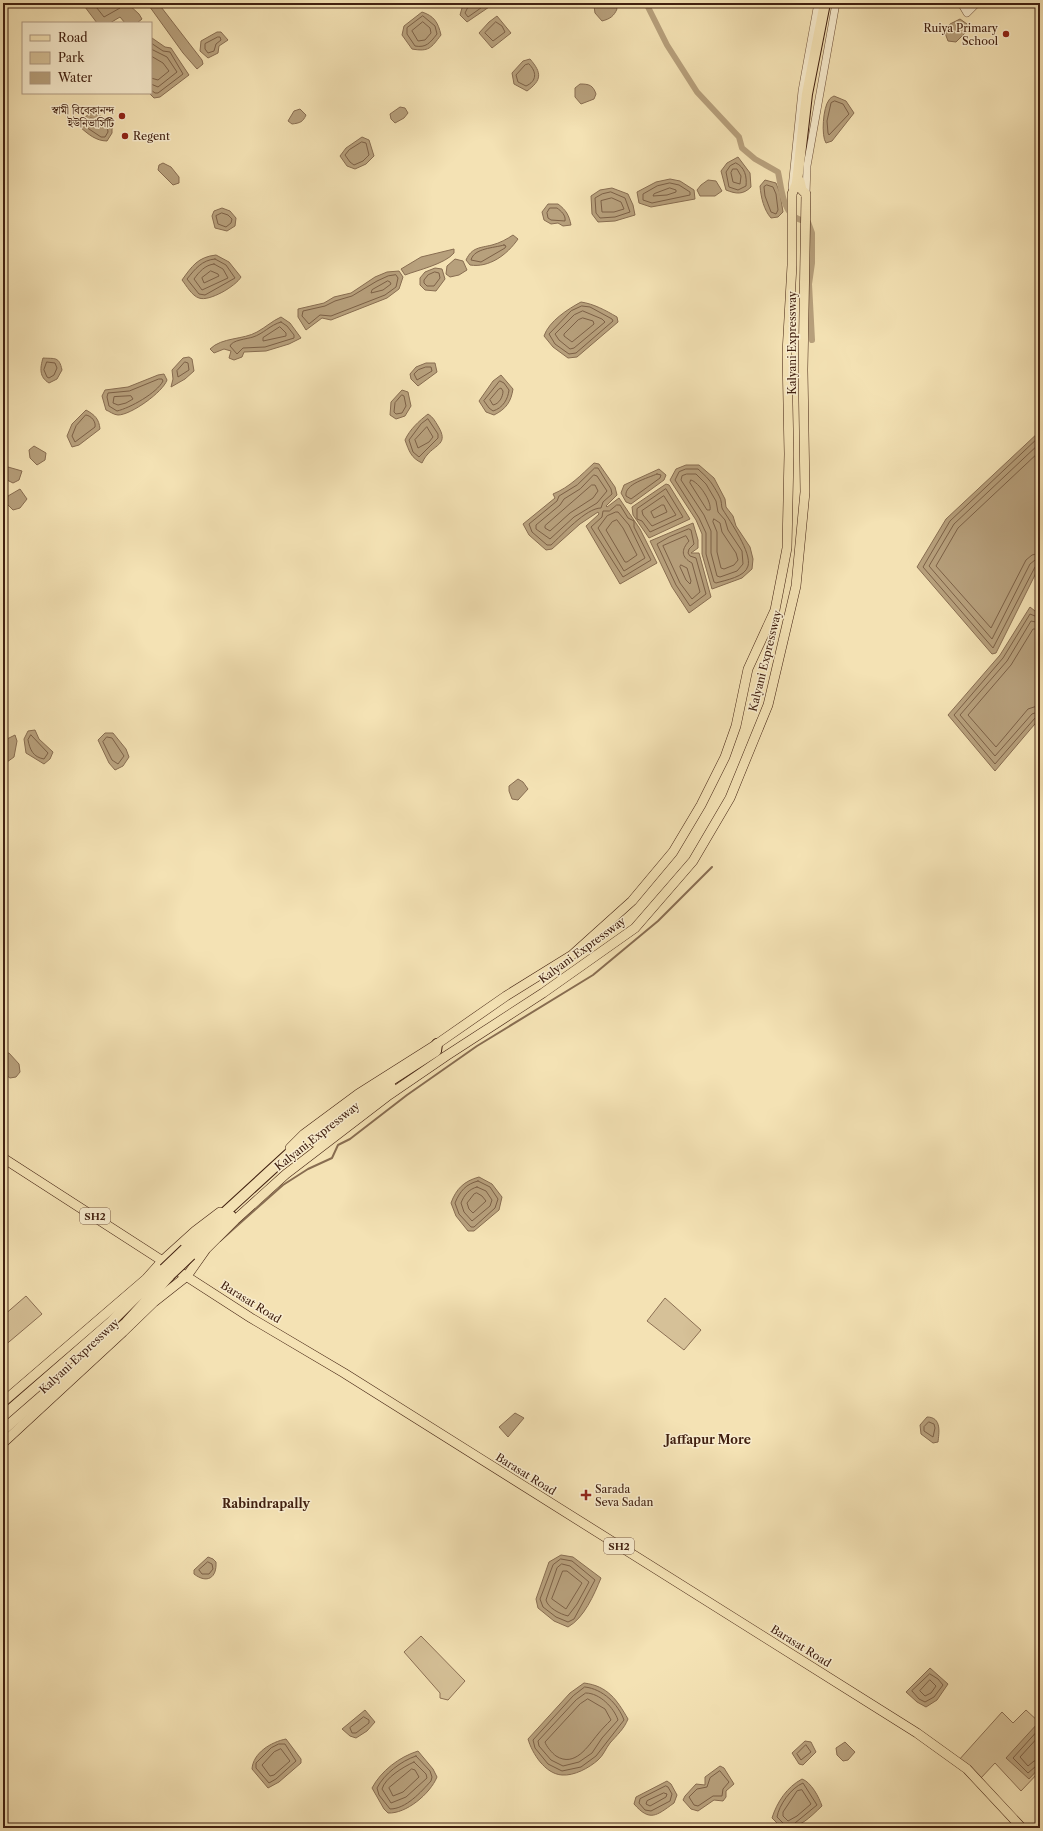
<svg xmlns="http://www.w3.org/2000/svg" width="1043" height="1831" viewBox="0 0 1043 1831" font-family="'Libre Caslon Text','Noto Serif Bengali',serif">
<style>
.green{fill:#d6c198;stroke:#8c7054}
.water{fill:#b7a07c;stroke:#886d51}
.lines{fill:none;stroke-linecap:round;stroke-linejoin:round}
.shore{stroke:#7c6046;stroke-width:1}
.stream{stroke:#886d51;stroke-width:2}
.canal{stroke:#b7a07c;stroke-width:6}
.tertiary-casing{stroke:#6e5039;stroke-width:8}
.primary-casing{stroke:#412010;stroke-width:10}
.trunk-casing{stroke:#412010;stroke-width:10}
.motorway-casing{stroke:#412010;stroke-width:12}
.tertiary{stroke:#f8ecce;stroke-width:7}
.primary{stroke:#f4e2b4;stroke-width:9}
.trunk{stroke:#f4e2b4;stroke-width:9}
.motorway{stroke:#f4e2b4;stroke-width:10}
.motorway-bridge-casing{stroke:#412010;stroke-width:12;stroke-linecap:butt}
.motorway-bridge{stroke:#f4e2b4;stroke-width:10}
.poi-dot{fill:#8f2418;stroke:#f8ecce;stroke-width:1.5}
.labels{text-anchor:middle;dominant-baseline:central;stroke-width:3;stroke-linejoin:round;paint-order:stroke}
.shield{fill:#f8ecce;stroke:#785d49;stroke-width:1}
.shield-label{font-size:10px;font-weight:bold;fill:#412010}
.poi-label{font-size:11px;fill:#412010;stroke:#f8ecce;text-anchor:end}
.street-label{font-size:11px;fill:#412010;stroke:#f8ecce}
.neighbourhood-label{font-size:12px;font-weight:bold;fill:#412010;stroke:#f8ecce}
</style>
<rect width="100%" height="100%" fill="#f4e2b4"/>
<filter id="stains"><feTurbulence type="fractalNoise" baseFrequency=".005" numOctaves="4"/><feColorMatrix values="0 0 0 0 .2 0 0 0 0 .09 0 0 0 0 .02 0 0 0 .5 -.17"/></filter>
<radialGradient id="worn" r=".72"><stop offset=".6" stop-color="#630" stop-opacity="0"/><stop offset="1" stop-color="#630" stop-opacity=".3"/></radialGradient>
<!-- green -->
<path class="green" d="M 26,1296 L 42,1314 L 3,1347 L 3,1316 Z
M 665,1298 L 701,1330 L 684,1350 L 647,1321 Z
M 421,1636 L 465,1681 L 448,1700 L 440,1698 L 440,1693 L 404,1652 Z
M 1026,1710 L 1040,1723 L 1040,1771 L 1021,1791 L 995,1763 L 980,1779 L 958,1761 L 1002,1712 L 1013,1723 Z"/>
<!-- water -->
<path class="water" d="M 82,3 L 127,3 L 139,14 L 142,19 L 137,23 L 125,23 L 120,17 L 110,23 L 97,23 Z
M 147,3 L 158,3 L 202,60 L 203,64 L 197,69 L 183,53 Z
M 468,3 L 495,3 L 467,22 L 460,15 L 462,8 Z
M 596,3 L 615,3 L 617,9 C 614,16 610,19 602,21 L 595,13 L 594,6 Z
M 422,12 C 434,16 438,22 441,35 C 431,48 429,52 412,49 L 402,35 L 404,26 Z
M 497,16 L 511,33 L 492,48 L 479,33 L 489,22 Z
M 960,19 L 967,24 L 966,32 L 956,42 L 948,41 L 945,33 L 950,24 Z
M 217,32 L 221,32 L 228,40 L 219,46 L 218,53 L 208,58 L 200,51 L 201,41 Z
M 152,38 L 165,47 L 171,48 L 189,75 L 160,97 L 154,98 L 149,93 L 151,93 Z
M 530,59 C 542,73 542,80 527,91 L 514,84 L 512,73 L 523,61 Z
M 580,84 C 589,84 593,85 596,94 L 594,99 L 581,104 L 575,97 L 575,88 Z
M 834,96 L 846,101 L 854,113 L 832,141 L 826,143 C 821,136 823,107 829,100 C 830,98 832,97 834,96 Z
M 400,107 L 405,108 L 408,113 L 404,118 L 395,123 L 391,119 L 390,114 Z
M 300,109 L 306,115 C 303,122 300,123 292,124 L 288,121 L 294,111 Z
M 91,113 L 101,116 L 112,126 L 112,133 L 107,141 C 96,141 88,134 80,127 L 85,117 Z
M 362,137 L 369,140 L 374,156 L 366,164 L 355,169 L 347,166 L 340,156 L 346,148 Z
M 738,157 L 750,173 L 751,187 C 743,195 736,194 726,190 L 721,171 L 727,163 Z
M 163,163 L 171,167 L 179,177 L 179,183 L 173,185 L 158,170 L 159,165 Z
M 670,179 L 680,181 L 694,190 L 695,199 L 651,207 L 639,203 L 637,192 L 656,182 Z
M 708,180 L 716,181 L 722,191 L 715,196 L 700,196 L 697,190 L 701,185 Z
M 765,180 L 776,183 L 780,193 L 783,212 L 778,217 L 771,218 C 764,210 761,198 760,186 Z
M 612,188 L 628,194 L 633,205 L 635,215 L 615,221 L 598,222 L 592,214 L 591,196 L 600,190 Z
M 548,204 L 558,204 C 566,210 569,215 571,225 L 563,226 L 558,223 L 551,224 L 544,220 L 542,212 Z
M 222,208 L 230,211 L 236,218 L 235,226 L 227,231 L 215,228 L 212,216 L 214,211 Z
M 513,235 L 518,239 C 507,255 489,268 470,265 L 466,260 C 472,247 480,248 492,245 C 500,243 507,239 513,235 Z
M 454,249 L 454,253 C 445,264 418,270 405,275 L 401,269 L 421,257 Z
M 216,255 L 229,262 L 241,277 C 236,286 209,302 199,298 C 192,296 186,285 182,280 C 192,266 198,257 216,255 Z
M 455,259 L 463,261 L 467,270 L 459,275 L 450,277 L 446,274 L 447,266 Z
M 435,268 L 442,269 L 445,279 L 436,291 L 425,290 L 420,285 L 420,278 L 425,272 Z
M 399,271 L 403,277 L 399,289 L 387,298 L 331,320 L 322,318 L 306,330 L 298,317 L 298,309 L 324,303 L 334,297 L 351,293 L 375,277 L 387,272 Z
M 581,302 C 594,304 605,310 617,317 L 618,322 L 577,357 L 568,358 L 553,347 L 544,336 C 549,321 568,309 581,302 Z
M 281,317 L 290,323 L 301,338 L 289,344 L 266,351 L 244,352 L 242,357 L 234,360 L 229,358 L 231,351 L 224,349 L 214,353 L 210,349 C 222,337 243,340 257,332 C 266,327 272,321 281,317 Z
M 189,357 L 192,359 L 194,371 L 185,379 L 171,387 L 173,379 L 172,370 L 183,358 Z
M 43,358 C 55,359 59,356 62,370 L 57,379 L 49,383 C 39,377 40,368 43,358 Z
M 426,363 L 435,363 L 437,372 L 418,386 L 411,379 L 410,374 L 416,367 Z
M 164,374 L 167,380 C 163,392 131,415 118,415 C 114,415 109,411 106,410 L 102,396 L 105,390 L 128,387 L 158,375 Z
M 501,375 L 513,389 C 511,402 506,409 494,415 L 486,412 L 479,401 L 493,381 Z
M 402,390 L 408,392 L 411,406 L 405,416 L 396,419 L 390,415 L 391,402 Z
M 86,410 C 95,415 99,419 100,429 L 79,445 L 72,447 L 67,436 L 72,424 Z
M 428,414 C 433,417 435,421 438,426 C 449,444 436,444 427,455 C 425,457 423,461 422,463 C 411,458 409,451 405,440 C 410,429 419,421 428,414 Z
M 1040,431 L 1040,565 L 996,653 L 992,654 L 917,567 L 946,519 Z
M 34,446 L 46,453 L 45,460 L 37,465 L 30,458 L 29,450 Z
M 594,463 L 599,464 L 615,487 L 617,495 L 606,506 L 607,507 L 619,498 L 640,529 L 657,563 L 620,584 L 586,526 L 599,514 L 598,512 L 580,524 L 552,549 L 546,550 L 529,535 L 523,524 L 555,498 L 553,494 C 570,487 581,475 594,463 Z
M 686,465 L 699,465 L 714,478 L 725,499 L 726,507 L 733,516 L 736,526 L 750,547 L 753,559 L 752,569 L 742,578 L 712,589 L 702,554 L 702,534 L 696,520 L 670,480 L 676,469 Z
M 8,467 L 22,471 L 19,480 L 13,483 L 3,478 L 3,470 Z
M 659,469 L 666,475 L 664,480 L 631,504 L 626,502 L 621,493 L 624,485 Z
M 666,484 L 669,485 L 690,519 L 649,538 L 633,515 L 632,507 Z
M 20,489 L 27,499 L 20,508 L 13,510 L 6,503 L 8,496 Z
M 693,523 L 698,540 L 698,548 L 691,553 L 699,553 L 711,597 L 689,613 L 672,587 L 650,541 Z
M 1030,607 L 1040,615 L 1040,718 L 995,771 L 948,715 L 1000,655 Z
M 35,730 L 39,739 L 53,752 L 50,759 L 44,764 L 26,753 L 24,739 L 28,731 Z
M 105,733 L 113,733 L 126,749 L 129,757 L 123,766 L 115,770 L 109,763 L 98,740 Z
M 15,735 L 17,741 L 14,757 L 7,762 L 3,760 L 3,745 L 5,740 Z
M 518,779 L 523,782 L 528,789 L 518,800 L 512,799 L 509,791 L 509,786 Z
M 6,1053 L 9,1053 L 19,1064 L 20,1072 L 16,1077 L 10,1078 L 3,1073 L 3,1056 Z
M 479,1177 L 492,1184 L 502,1197 L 499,1210 L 474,1231 L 468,1231 L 456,1216 L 451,1203 C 456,1189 464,1181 479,1177 Z
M 515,1413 L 524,1418 L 508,1437 L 499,1427 Z
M 927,1417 C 942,1417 939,1433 938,1442 L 933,1443 L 921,1434 L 920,1425 Z
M 561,1555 L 573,1557 L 601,1578 C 594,1595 584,1618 568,1627 L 554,1621 L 538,1608 L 536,1599 L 549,1562 Z
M 208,1557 L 213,1559 L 216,1562 C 217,1578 207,1584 194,1574 L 194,1570 Z
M 930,1668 L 948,1684 L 937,1700 L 926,1707 L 917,1702 L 906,1692 Z
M 584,1683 C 608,1686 617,1700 628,1719 C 624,1729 617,1735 610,1743 C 606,1748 603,1756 598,1760 C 589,1768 574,1776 562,1775 C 545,1774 532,1753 528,1739 L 570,1693 Z
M 365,1710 L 375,1722 L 367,1731 L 356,1738 L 350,1736 L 342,1729 Z
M 1038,1723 L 1040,1725 L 1040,1767 L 1029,1779 L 1006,1758 Z
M 286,1739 L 301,1759 L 301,1763 L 279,1782 L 268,1788 L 252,1769 C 253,1753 271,1742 286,1739 Z
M 805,1741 L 811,1742 L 816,1752 L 803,1765 L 799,1764 L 792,1753 Z
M 845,1742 L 855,1752 L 848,1760 L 843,1761 L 837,1755 L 836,1748 Z
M 418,1751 L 433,1769 L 437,1777 C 430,1794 406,1814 388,1813 L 384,1809 L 372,1788 C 381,1771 399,1757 418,1751 Z
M 720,1766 L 724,1768 L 734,1784 L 726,1791 L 726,1797 L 723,1801 L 714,1800 L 698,1811 L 691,1809 L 683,1800 L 685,1796 L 696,1784 L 705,1785 L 705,1777 Z
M 802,1779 C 811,1782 819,1797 822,1806 C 809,1818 801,1828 782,1828 L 772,1818 C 777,1802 787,1787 802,1779 Z
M 667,1781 L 671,1784 L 677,1795 L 674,1803 C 656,1816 650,1822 634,1804 L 636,1797 Z"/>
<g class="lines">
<!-- shore -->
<path class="shore" d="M 93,3 L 104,17 L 120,8 L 120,3
M 470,3 L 465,13 L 468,17 L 488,3
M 423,16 L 435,26 L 437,34 C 430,43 426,48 415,46 L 407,34 L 407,28 Z
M 423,22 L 430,28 L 431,33 L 425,40 L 418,41 L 412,31 Z
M 496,22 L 502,26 L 505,32 L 493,41 L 485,33 Z
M 218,37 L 220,37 L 221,40 L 216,44 L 214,51 L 208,53 L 205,49 L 205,44 Z
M 151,43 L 163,51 L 170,52 L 183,74 L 158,93 L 155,93 L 151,90
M 151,49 L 167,57 L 177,72 L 158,87 L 151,84
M 151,56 L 163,63 L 169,71 L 158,80 L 151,78
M 529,64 C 537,72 537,81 526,86 L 518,82 L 516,75 L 525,65 Z
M 835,101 L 843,104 L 849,114 L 829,135 L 828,133 L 827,121 L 831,103 Z
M 91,118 C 99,119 108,124 108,132 L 105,137 L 101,137 L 86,127 L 88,120 Z
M 362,142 L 366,143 L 369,155 L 363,161 L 354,165 L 350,162 L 345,155 L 349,150 Z
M 736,163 C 745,167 747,177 746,186 L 738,190 L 729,187 L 726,172 L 730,166 Z
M 733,169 L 737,169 L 741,176 L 740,184 L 733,182 L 731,173 Z
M 670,183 L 679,185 L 690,192 L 690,195 L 652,203 L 643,200 L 643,194 L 657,186 Z
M 767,185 L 773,187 L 776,194 L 778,210 L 776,214 L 771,212 L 765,196 L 764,187 Z
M 670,188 L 676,190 L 676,192 L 667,195 L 653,196 L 654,194 Z
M 611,192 L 625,198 L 630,212 L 615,217 L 600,218 L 596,213 L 595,198 L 602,194 Z
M 612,198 L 621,202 L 624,209 L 614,212 L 602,212 L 601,201 Z
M 550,208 L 557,208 C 561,211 566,215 565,221 L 551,220 L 548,218 L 547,213 Z
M 222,213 L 228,215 L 232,219 L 231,223 L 226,227 L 218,224 L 216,216 Z
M 504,245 L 506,246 L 505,248 L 481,262 L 471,260 C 474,248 494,248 504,245 Z
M 215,259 L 226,265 L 235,278 L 205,295 L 199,294 L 187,279 C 195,269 202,260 215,259 Z
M 214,264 L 223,269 L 228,278 L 202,290 L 194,279 C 199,272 205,265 214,264 Z
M 211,271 L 218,274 L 219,276 L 204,283 L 202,278 Z
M 435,272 L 439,273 L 440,278 L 434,286 L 427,286 L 424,283 L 424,280 L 428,275 Z
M 396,275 L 398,278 L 396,287 L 385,295 L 331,316 L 320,315 L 309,324 L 302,316 L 303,311 L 325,306 L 335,301 L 352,296 L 377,281 L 388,276 Z
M 388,281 L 390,282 L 391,284 L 383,290 L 371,293 L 372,290 Z
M 582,306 L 590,307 L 612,319 L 613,321 L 576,353 L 569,354 L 555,344 L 549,334 L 571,311 Z
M 583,311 L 602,319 L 605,322 L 574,348 L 570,349 L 559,340 L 555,334 L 574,315 Z
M 583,318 L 593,321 L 594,324 L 572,342 L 564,336 L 564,334 L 578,320 Z
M 281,322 L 287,326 L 294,335 L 294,338 L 265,347 L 243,348 L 237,354 L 230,346 C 232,340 247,339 253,337 C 263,334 270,325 281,322 Z
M 280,327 L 286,333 L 286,336 L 263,341 L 263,338 Z
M 47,362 L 55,363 L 57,368 L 54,375 L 49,378 L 47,377 L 44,370 Z
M 185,362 L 188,363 L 189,370 L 178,377 L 177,371 Z
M 426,367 L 431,367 L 432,371 L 417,380 L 414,374 L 418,370 Z
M 159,379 L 162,379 L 163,381 C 157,393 130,408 117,411 L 109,406 L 107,397 L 108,393 L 129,391 Z
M 500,381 L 504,383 L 509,390 C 508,399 503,408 493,411 L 489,408 L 484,401 Z
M 499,389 L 501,388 L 503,391 C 503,397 499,404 493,405 L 490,400 Z
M 402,395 L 404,396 L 406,406 L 402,413 L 396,414 L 394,412 L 395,403 Z
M 131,396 L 133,399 L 126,403 L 118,405 L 113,403 L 114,397 Z
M 86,415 C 92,416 96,422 95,427 L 75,442 L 72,436 L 76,426 Z
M 428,419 L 438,434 L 438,438 L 419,457 L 413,452 L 409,440 L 421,424 Z
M 427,427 L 433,437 L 429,442 L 418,448 L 415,440 Z
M 1040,436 L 950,521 L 923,567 L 993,648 L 1035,567 L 1040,564
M 1040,443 L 954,524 L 929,566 L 992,639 L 1030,564 L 1035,560 L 1040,559
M 1040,451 L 958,528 L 936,566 L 991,628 L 1026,560 L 1032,555 L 1040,553
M 595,468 L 598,468 L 611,489 L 612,494 L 603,502 L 601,508 C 586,508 562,535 551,545 L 547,545 L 532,532 L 529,524 L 557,501 L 559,496 L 577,485 Z
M 686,469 L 698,469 C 702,473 706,476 709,480 C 712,483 721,498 721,501 C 722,505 721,507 723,510 C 730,521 752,553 748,566 C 745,577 726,580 716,583 L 714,582 L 706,554 L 706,533 L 699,518 L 675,480 L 679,472 Z
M 657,474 L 661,475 L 660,478 L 631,499 L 626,496 C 624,484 648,478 657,474 Z
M 687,474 L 696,474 L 706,484 L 716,501 L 718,512 L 725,520 L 728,530 L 742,551 L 743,564 L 737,571 L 720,577 L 717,576 L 711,553 L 711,531 L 704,515 L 681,480 L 682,476 Z
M 594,475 L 597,476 L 607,491 L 597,503 L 574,517 L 550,539 L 536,529 L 536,525 L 560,505 L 564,499 L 580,489 Z
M 691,480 C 699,482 712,502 710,510 L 707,510 L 690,483 Z
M 592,485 L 595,485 L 598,491 L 593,498 L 570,513 L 550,531 L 545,528 L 545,526 Z
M 666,489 L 683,517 L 650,532 L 642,521 L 637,519 L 637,509 Z
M 664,496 L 676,515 L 652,526 L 643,515 L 642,511 Z
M 617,505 L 620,505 L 628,518 L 634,521 L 634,527 L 651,560 L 623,577 L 591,527 L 602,517 L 603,511 L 609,511 Z
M 662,505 L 664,505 L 667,512 L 654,518 L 651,512 Z
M 616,512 L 618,512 L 629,525 L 645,558 L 624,571 L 598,528 L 607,516 Z
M 714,519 L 720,523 L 722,532 L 736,553 L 738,560 L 734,565 L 724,569 L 721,568 L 717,552 L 717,532 L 713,522 Z
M 617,520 L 623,528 L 637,555 L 627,562 L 625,562 L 606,530 L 612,522 Z
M 689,529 L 691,530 L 694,544 L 689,549 L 688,553 L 690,556 L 696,558 L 706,594 L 690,606 L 676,585 L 657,544 L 669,537 Z
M 686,536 L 689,541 C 681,550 681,557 692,563 L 700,592 L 692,599 L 680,583 L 663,546 Z
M 681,565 L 687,568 L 691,581 L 690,584 L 686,580 L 680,567 Z
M 1040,618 L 1030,614 L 1003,658 L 954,715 L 995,764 L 1035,718 L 1040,716
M 1040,623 L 1031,621 L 1007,661 L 960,715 L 995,756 L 1032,714 L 1040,711
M 1040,629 L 1033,629 L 1011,665 L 968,715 L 996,747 L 1028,709 L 1040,705
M 31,735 L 48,753 L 44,759 C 33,757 30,750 28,740 Z
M 107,737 L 112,738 L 124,756 L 118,764 L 112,760 L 103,742 Z
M 478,1181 L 490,1187 L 498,1199 L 495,1208 L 474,1227 L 471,1227 L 459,1214 L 455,1203 C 460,1191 466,1184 478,1181 Z
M 477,1187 L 486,1191 L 492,1200 L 490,1206 L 472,1221 L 464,1212 L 461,1203 C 464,1195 469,1189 477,1187 Z
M 477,1193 L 482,1196 L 486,1201 L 473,1213 L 469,1209 L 467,1203 L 474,1194 Z
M 929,1422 L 934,1424 L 935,1428 L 933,1437 L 924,1431 L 924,1427 Z
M 561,1559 L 572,1561 L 595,1580 L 574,1619 L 568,1622 L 556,1617 L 543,1607 L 540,1599 L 553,1565 Z
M 208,1562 L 212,1564 L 213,1569 L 209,1574 L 202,1574 L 199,1570 Z
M 562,1564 L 570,1566 L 589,1582 L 577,1604 L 568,1616 C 560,1614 548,1608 546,1600 L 557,1568 Z
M 563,1571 L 567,1571 L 582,1583 L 566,1609 L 552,1599 Z
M 930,1674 L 938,1679 L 943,1685 L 934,1697 L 925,1702 L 919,1699 L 912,1691 Z
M 930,1680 L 936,1686 L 931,1693 L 925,1696 L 920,1691 Z
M 585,1687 C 603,1689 618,1704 624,1720 L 596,1756 L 581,1767 L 562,1771 L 548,1764 L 535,1748 L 533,1740 L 573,1696 Z
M 586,1693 C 600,1693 614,1708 618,1720 L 602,1738 L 592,1753 L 579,1762 L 563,1766 L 551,1760 L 539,1746 L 538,1741 L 576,1700 Z
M 588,1699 L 605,1709 L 611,1720 C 606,1725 602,1729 598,1734 C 588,1746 575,1768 556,1756 C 552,1753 546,1746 545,1742 L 580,1704 Z
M 364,1717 L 369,1720 L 369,1723 L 356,1733 L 352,1733 L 350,1728 Z
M 1040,1728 L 1013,1758 L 1028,1773 L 1036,1766 L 1040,1765
M 1040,1735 L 1020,1757 L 1028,1766 L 1034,1761 L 1040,1760
M 279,1744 L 285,1744 L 296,1761 L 276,1779 L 269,1783 L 256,1768 L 256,1763 L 271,1748 Z
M 806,1745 L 811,1752 L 801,1760 L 797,1754 Z
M 281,1749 L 290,1761 L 274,1775 L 270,1776 L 262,1765 L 274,1752 Z
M 416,1756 L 430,1771 L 432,1777 L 431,1781 C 421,1792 406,1809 390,1809 L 379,1795 L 377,1788 C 384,1774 401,1761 416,1756 Z
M 414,1762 L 426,1774 L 427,1778 L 406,1797 L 391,1803 L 382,1789 C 385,1778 403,1767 414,1762 Z
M 412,1769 L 415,1770 L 419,1777 L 403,1792 L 393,1796 L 389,1788 Z
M 720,1771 L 729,1782 L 723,1789 L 722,1796 L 713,1796 L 698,1806 L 694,1805 L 689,1797 L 697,1789 L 707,1787 L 710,1778 Z
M 666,1786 L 668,1787 L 672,1794 L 670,1801 L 651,1811 L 645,1810 L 639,1803 L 640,1799 Z
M 802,1790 L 811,1804 L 797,1816 L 788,1821 L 783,1816 L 783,1812 L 797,1791 Z
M 664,1793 L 667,1794 L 666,1797 L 650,1806 L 646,1804 L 647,1801 Z
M 785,1828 L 784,1824 L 777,1817 C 779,1805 791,1788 803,1783 L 817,1805 L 795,1823 L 793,1828"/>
<!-- stream -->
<path class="stream" d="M 220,1241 L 283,1185 L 308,1169 L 332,1158 L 338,1145 L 350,1139 L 407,1095 L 477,1046 L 593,975 L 658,921 L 712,867"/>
<!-- canal -->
<path class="canal" d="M 646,3 L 667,45 L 697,92 L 739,137 L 742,148 L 755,159 L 778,172 C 781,185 782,206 793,216 C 797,219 804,221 808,222 L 812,233 L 812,263 L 809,284 L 812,340"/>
<defs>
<path id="tertiary" d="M 961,3 L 967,13 L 977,3
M 792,188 L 802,91 L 818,3
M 806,194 L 807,166 L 836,3"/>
<path id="primary" d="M 3,1158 L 251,1318 L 344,1373 L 917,1733 L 967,1769 L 1022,1828"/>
<path id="trunk" d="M 290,1148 L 304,1134 L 358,1094 L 437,1044 L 506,996 L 572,955 L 632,901 L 673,852 L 701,805 L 725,757 L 736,726 L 748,669 L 775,610 L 787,548 L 789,454 L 787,353 L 792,265 L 792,194 L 797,182
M 3,1402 L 146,1279 L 163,1260 L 195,1231 L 220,1212
M 3,1443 L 123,1332 L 154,1302 L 187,1276 L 206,1249 L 235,1220 L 286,1174 L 389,1095 L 446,1056 L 543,993 L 635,928 L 693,861 L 730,798 L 768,705 L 796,586 L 805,492 L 803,370 L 806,194 L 802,190 L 800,181"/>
<path id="motorway" d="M 797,182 L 807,94 L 825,3
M 315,1142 L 391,1087
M 185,1249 L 293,1150 L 368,1095 L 436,1051 L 437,1044
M 191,1255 L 231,1216
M 3,1416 L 111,1322 L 164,1269
M 3,1430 L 126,1323 L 170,1275"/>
</defs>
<!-- tertiary casing -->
<use href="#tertiary" class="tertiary-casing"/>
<!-- primary casing -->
<use href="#primary" class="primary-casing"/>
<!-- trunk casing -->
<use href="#trunk" class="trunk-casing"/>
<!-- motorway casing -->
<use href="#motorway" class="motorway-casing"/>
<!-- tertiary -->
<use href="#tertiary" class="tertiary"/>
<!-- primary -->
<use href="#primary" class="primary"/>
<!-- trunk -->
<use href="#trunk" class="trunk"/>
<!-- motorway -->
<use href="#motorway" class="motorway"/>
<defs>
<path id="motorway-bridge" d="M 164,1269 L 185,1249
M 170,1275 L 191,1255"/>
</defs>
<!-- motorway-bridge casing -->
<use href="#motorway-bridge" class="motorway-bridge-casing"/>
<!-- motorway-bridge -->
<use href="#motorway-bridge" class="motorway-bridge"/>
</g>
<!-- markers -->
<g class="poi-dot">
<circle cx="1006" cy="34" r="4"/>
<circle cx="122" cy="116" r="4"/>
<circle cx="125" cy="136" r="4"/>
<path d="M584 1489h4v4h4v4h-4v4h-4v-4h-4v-4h4z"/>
</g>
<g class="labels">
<!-- shield labels -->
<g class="shield">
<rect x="80" y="1208" width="30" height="16" rx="3"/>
<rect x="604" y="1538" width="30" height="16" rx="3"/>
</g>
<g class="shield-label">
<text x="95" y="1216">SH2</text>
<text x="619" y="1546">SH2</text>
</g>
<!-- poi labels -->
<g class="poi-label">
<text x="998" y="28">Ruiya Primary<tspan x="998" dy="13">School</tspan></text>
<text x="114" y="110">স্বামী বিবেকানন্দ<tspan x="114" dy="13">ইউনিভার্সিটি</tspan></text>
<text x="133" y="136" text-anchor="start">Regent</text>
<text x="595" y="1489" text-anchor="start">Sarada<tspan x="595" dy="13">Seva Sadan</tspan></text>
</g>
<!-- street labels -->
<g class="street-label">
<text transform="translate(792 343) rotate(-90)">Kalyani Expressway</text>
<text transform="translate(765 661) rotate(-76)">Kalyani Expressway</text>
<text transform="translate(582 950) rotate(-36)">Kalyani Expressway</text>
<text transform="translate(317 1136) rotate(-38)">Kalyani Expressway</text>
<text transform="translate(251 1302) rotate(32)">Barasat Road</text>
<text transform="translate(79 1356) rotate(-43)">Kalyani Expressway</text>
<text transform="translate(526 1474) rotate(32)">Barasat Road</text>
<text transform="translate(801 1646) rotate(32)">Barasat Road</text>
</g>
<!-- neighbourhood labels -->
<g class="neighbourhood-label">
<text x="708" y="1439">Jaffapur More</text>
<text x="266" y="1503">Rabindrapally</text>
</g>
</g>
<!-- margin -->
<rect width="1043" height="1831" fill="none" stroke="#f4e2b4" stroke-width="16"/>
<rect x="4" y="4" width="1035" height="1823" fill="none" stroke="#412010" stroke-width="2"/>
<rect x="8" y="8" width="1027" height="1815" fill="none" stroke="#412010"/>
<!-- legend -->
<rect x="22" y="22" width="130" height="72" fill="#f8ecce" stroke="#af9a82"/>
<rect x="30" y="35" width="20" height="6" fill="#f4e2b4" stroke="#af9a82"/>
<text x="58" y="42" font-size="12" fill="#412010">Road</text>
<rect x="30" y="52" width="20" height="12" fill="#d6c198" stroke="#af9a82"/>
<text x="58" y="62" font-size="12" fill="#412010">Park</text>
<rect x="30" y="72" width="20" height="12" fill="#b7a07c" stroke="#af9a82"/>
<text x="58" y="82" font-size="12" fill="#412010">Water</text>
<rect width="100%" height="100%" filter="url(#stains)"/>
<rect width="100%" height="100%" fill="url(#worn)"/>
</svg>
